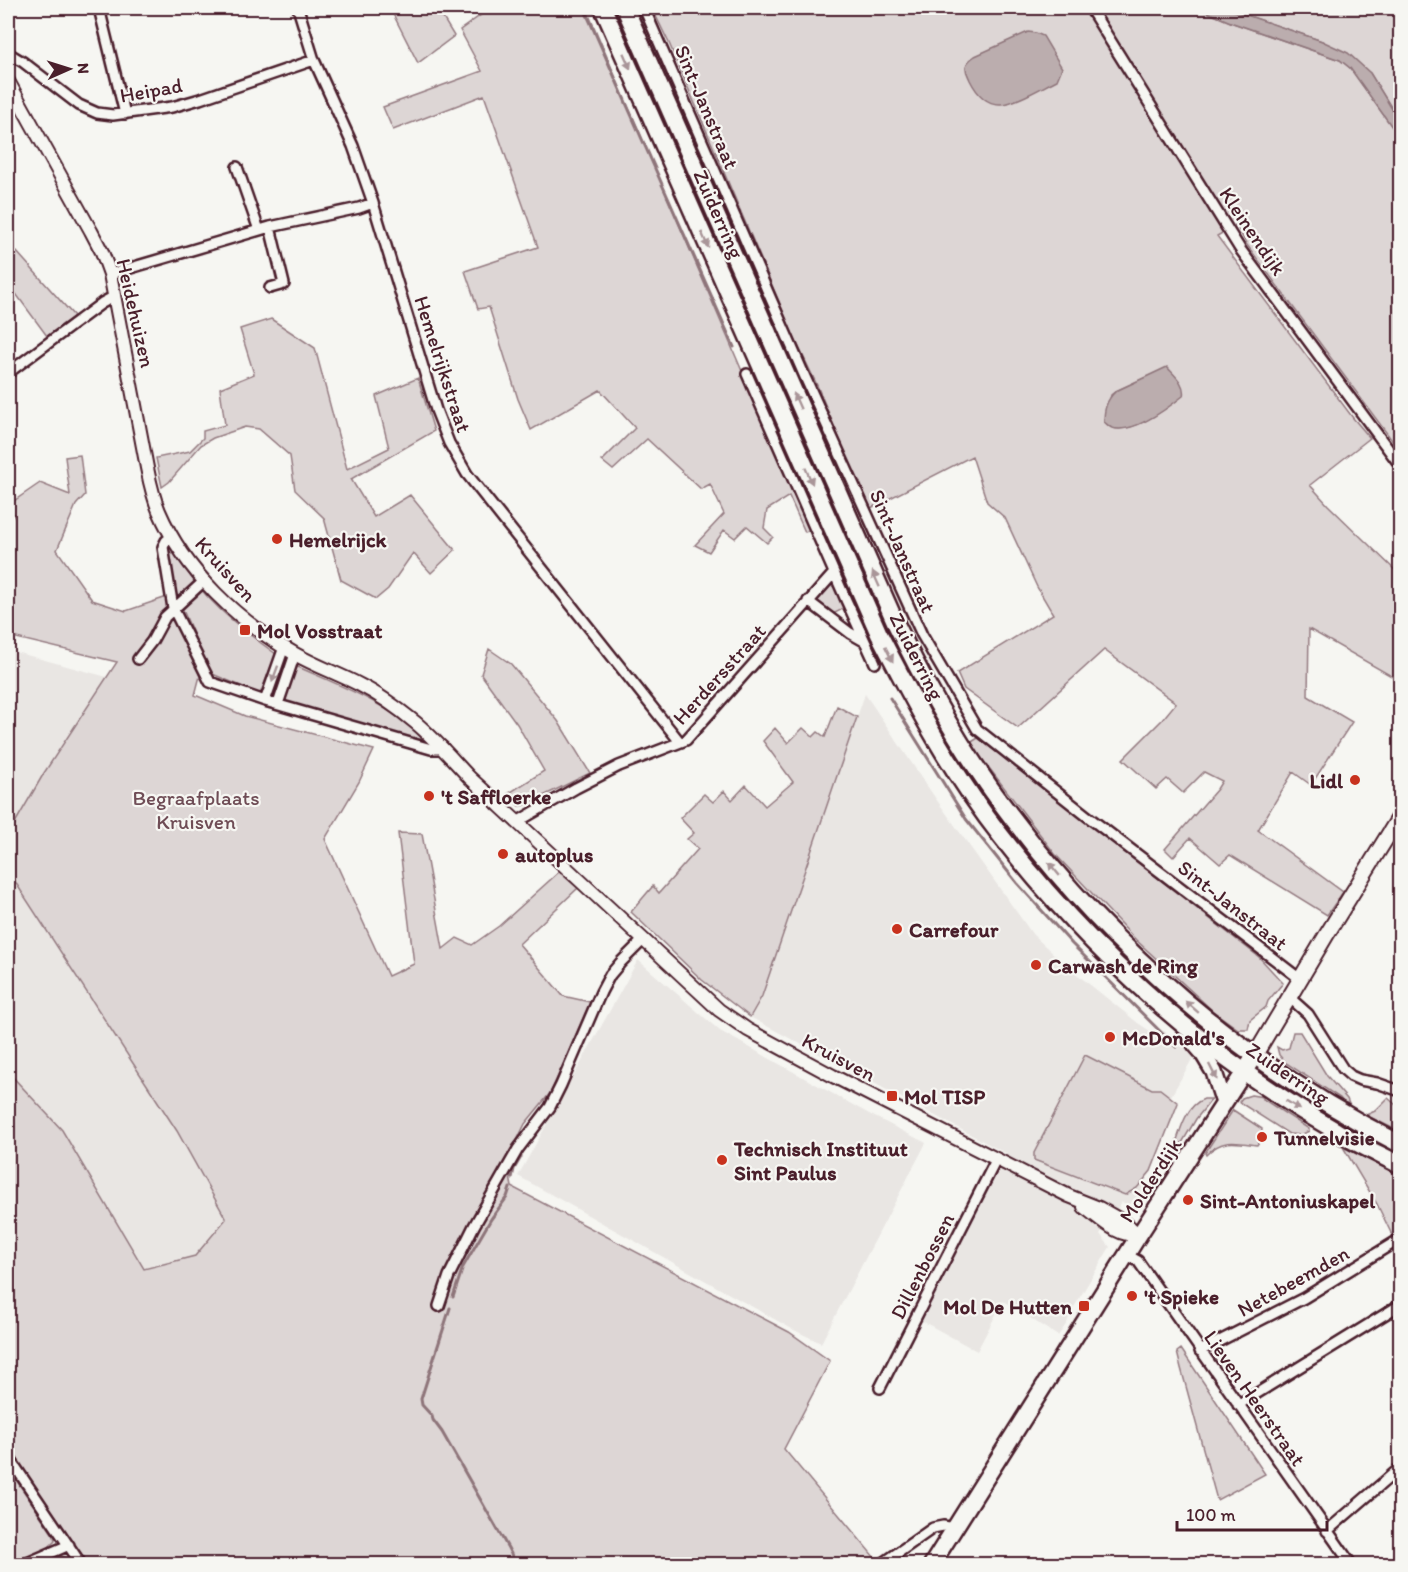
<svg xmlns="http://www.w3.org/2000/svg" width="1408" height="1572" viewBox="0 0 1408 1572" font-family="Itim,sans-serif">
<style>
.built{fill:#e9e6e3}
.green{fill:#ddd6d5;stroke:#947a80;stroke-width:1.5;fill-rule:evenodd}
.water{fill:#bbadae;stroke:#8e747a;stroke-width:1.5}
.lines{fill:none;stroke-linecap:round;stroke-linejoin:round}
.stream{stroke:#8e747a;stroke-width:3}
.minor-casing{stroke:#4a1f2b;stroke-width:14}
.tertiary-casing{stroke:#4a1f2b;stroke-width:16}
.secondary-casing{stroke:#4a1f2b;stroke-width:18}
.primary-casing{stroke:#4a1f2b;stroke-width:20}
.trunk-casing{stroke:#4a1f2b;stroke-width:21}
.minor{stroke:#f6f6f2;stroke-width:9}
.tertiary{stroke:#f6f6f2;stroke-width:12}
.secondary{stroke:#f6f6f2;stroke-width:14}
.primary{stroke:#f6f6f2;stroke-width:15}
.trunk{stroke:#f6f6f2;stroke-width:16}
.oneway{fill:#a99598}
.poi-dot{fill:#c8321e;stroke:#f6f6f2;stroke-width:2}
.labels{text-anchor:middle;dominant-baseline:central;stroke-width:4.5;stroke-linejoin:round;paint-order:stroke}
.street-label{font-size:21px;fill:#4a1f2b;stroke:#f6f6f2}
.poi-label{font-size:21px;font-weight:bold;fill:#4a1f2b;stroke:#f6f6f2;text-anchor:start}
.park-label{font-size:21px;fill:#6f4d56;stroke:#f6f6f2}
</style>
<rect width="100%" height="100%" fill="#f6f6f2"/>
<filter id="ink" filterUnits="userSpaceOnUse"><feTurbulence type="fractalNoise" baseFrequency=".0167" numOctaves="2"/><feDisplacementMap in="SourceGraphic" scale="12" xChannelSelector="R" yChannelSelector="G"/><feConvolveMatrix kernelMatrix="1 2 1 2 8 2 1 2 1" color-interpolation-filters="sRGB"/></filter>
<g filter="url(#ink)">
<!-- built -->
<path class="built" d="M 8,650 L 107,677 L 44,773 L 8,835 Z
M 865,694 L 936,799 L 1033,935 L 1069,968 L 1138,1023 L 1153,1033 L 1165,1031 L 1195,1054 L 1170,1098 L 1152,1152 L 1146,1181 L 1138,1198 L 1128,1205 L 1122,1202 L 1100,1234 L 1110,1247 L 1071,1312 L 1067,1323 L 1058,1336 L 1003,1301 L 977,1351 L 922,1321 L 1007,1154 L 750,1017 L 762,996 Z
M 8,871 L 177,1131 L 226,1219 L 195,1256 L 144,1269 L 62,1130 L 8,1072 Z
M 638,960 L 720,1031 L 871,1115 L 926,1143 L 821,1343 L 792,1329 L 518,1176 Z"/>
<!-- green -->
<path class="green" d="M 390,8 L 437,8 L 454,36 L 418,63 Z
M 482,8 L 586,8 L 742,371 L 772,444 L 810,530 L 805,532 L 789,496 L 767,510 L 764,528 L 773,537 L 767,543 L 747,526 L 735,538 L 724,530 L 709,552 L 695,545 L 724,514 L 710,484 L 701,489 L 647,439 L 613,470 L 602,461 L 635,428 L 600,390 L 531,430 L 518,399 L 489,307 L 478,309 L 465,271 L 538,247 L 484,95 L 393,130 L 383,107 L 482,71 L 460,30 L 485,12 Z
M 652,8 L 1197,8 L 1233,23 L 1340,60 L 1350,68 L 1400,138 L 1400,451 L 1247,245 L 1236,225 L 1217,236 L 1353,418 L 1370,438 L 1310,485 L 1328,505 L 1400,575 L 1400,681 L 1309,629 L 1308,696 L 1352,722 L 1311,785 L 1293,772 L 1258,830 L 1343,892 L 1327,915 L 1230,855 L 1220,864 L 1190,838 L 1173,857 L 1165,849 L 1217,789 L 1222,781 L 1204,772 L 1183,793 L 1167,779 L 1156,789 L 1123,759 L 1162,720 L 1176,703 L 1104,650 L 1018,728 L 964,689 L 957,673 L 1053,614 L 1037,587 L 1005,518 L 987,502 L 972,456 L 869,509 L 816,383 L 794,337 L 669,43 ZM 1167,368 L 1176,401 C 1161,412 1133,433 1113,428 C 1112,428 1105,423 1105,422 L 1111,395 L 1116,391 Z
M 1226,8 L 1400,8 L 1400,122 L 1370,73 L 1322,41 Z
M 8,242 L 74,316 L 47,336 L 8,283 Z
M 271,319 L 315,348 L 347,469 L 389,448 L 376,396 L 418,378 L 434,431 L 351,479 L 374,517 L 410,495 L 455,550 L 431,573 L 413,553 L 388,589 L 376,599 L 341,580 L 324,518 L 295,490 L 290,456 L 259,429 L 245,427 L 213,438 L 201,445 L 169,482 L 162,487 L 156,458 L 190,451 L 203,438 L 203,431 L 225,425 L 220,388 L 254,374 L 240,329 Z
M 80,455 L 85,495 L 76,505 L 57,550 L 92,600 L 126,611 L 167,597 L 176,622 L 200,676 L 195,695 L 245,716 L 374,750 L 359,782 L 325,839 L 388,976 L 414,964 L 398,833 L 422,834 L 443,949 L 457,938 L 472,945 L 499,926 L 559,872 L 578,888 L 519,944 L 563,996 L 590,1002 L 551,1092 L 525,1124 L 507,1161 L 512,1187 L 789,1332 L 830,1361 L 784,1449 L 875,1558 L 867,1564 L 88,1564 L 8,1446 L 8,1072 L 62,1130 L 144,1269 L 195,1256 L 226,1219 L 177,1131 L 8,871 L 8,835 L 44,773 L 117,662 L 8,636 L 8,525 L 14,514 L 8,505 L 40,483 L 70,495 L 65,457 Z
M 170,552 L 176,554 C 198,595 238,627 276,654 L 260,694 L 210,673 L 177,596 L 169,558 Z
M 827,585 L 837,587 L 845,605 L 841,610 L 835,613 L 830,612 L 818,602 L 817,595 Z
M 489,649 L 511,664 L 558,721 L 590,773 L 525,805 L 519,806 L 506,795 L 544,771 L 517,724 L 481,674 Z
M 296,666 C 338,685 391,704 422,738 L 417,742 L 285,701 Z
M 837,706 L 857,717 L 762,996 L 750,1017 L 702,980 L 631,912 L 653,886 L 659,893 L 698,849 L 687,839 L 694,833 L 680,818 L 704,794 L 713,802 L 724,791 L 732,800 L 746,785 L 765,806 L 793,782 L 763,741 L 775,728 L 788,743 L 803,728 L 813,737 L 818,732 L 825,737 Z
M 978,738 L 1259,957 L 1283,983 L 1268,1001 L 1266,1007 L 1250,1020 L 1248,1029 L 1238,1029 L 1213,1011 L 1136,940 L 1055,854 L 970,743 Z
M 1293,1032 L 1300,1032 L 1327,1076 L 1347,1099 L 1349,1104 L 1343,1102 L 1340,1098 L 1286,1063 L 1279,1055 L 1277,1047 L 1282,1050 L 1289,1048 Z
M 1085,1055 L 1152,1089 L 1160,1089 L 1178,1103 L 1151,1171 L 1137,1188 L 1125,1195 L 1034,1160 L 1034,1153 Z
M 1251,1095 L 1263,1097 L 1263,1099 L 1309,1129 L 1309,1131 L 1301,1135 L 1289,1134 L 1239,1102 L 1242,1098 Z
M 1388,1098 L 1396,1105 L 1400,1100 L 1400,1132 L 1366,1115 L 1375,1111 Z
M 1204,1099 L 1212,1099 L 1196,1119 L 1172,1160 L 1171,1159 C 1178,1140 1183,1106 1204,1099 Z
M 1233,1110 L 1262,1129 L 1261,1139 L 1257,1145 C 1236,1142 1222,1138 1206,1155 L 1205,1153 Z
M 1343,1147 L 1400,1175 L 1400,1235 L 1394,1239 L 1377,1204 Z
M 1181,1349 L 1265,1474 L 1217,1500 L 1181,1368 L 1177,1352 Z
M 8,1468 L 54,1536 L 55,1541 L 48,1548 L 53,1557 L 62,1556 L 72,1560 L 74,1564 L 8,1564 Z"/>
<!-- water -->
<path class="water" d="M 1197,8 L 1226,8 L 1322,41 L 1348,53 L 1370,73 L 1400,122 L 1400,138 L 1350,68 L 1340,60 L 1233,23 Z
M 1028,32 L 1036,33 L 1043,36 L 1062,68 L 1057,80 C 1044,86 1015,104 1001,104 C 986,105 976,92 970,80 C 968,75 965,71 966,66 C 967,62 972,58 975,56 Z
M 1167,367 C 1174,375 1186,384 1183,396 C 1168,408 1133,434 1112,428 C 1109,427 1107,424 1104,422 C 1104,410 1106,400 1116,391 Z"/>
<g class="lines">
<!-- stream -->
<path class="stream" d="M 584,8 L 734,347
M 890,698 L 966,819 L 1017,883 L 1072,944 L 1176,1047
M 512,1178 L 514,1169 L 521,1157
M 453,1297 L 463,1267 L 491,1219 L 507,1197 L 510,1188
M 450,1308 L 421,1399 L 422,1405 L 432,1416 L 433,1420 L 442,1432 L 508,1548 L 516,1564"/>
<defs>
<path id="minor" d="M 99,8 L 125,114
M 298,8 L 314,60 L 353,146 L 373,203 L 436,410 L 449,443 L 467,474 L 680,742
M 644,8 L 805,377 L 922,635 L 977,729 L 1087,816 L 1300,979
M 1090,8 L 1240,249 L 1400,465
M 8,53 L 23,62 L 79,105 L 97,113 L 113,115 L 172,107 L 200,99 L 314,60
M 237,167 L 259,230
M 110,274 L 270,227 L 359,208 L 373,203
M 270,288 L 284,284 L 270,227
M 8,373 L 102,303 L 115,296
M 747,374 L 846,600 L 875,663
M 172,536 L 166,541 L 163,547 L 173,608 L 210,682 L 265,701 L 431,749 L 437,749 L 443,747
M 808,601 L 850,633 L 864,641
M 138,659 L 152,641 L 165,617 L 204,581
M 265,701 L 284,647
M 278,704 L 295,654
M 517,822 L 576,788 L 619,766 L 686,740 L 834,573
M 1289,997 L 1308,1014 L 1343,1069 L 1351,1076 L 1360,1080 L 1377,1083 L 1400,1091
M 1127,1255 L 1138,1261 L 1351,1564
M 439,1306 L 449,1276 L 474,1226 L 518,1149 L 550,1107 L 561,1085 L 601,992 L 610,975 L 621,962 L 643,940
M 1200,1351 L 1304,1298 L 1400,1239
M 880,1388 L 996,1160
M 1238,1405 L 1400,1305
M 8,1456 L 81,1564
M 1327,1531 L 1400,1468
M 25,1564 L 69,1545
M 882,1564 L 933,1528 L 943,1526 L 955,1528"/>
<path id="tertiary" d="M 8,81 L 91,231 L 102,252 L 110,274 L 147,468 C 150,483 153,497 159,511 C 185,572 238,621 295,654 C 316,666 339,674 360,685 C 380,695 399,709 416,723 C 436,740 452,759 470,778 C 480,787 490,796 500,806 C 573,874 646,942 719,1010 L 748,1030 L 833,1076 L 1069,1196 L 1099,1208 L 1124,1222 L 1139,1235
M 1084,1207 C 1101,1219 1117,1237 1139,1235"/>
<path id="secondary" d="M 1255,1055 L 1327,934 L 1400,816"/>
<path id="primary" d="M 1194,1034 L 1195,1044 L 1202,1052 L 1214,1072 L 1224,1103
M 932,1564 L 1139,1235 L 1255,1055"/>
<path id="trunk" d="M 603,8 L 879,634 C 915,704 952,774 1001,836 C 1093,954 1206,1056 1336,1131 C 1357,1144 1379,1154 1400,1165
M 625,8 L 897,626 C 929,692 966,758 1011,816 C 1114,953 1248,1067 1400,1144"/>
</defs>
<!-- minor casing -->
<use href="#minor" class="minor-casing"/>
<!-- tertiary casing -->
<use href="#tertiary" class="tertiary-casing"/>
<!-- secondary casing -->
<use href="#secondary" class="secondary-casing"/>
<!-- primary casing -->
<use href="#primary" class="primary-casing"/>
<!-- trunk casing -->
<use href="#trunk" class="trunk-casing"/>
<!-- minor -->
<use href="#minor" class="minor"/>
<!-- tertiary -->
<use href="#tertiary" class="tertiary"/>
<!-- secondary -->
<use href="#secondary" class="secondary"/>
<!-- primary -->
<use href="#primary" class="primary"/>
<!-- trunk -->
<use href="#trunk" class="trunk"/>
</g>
<!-- one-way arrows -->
<defs><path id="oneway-solid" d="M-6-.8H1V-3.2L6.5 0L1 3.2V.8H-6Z" transform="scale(1.5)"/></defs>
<g class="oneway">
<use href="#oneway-solid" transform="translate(627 61) rotate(66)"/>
<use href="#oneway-solid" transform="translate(705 240) rotate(66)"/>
<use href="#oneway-solid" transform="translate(797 401) rotate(-114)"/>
<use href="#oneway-solid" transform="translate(809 476) rotate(66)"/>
<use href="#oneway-solid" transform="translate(876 579) rotate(-114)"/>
<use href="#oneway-solid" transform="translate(889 654) rotate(63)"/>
<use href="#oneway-solid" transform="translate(275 674) rotate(110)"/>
<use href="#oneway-solid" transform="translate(1054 869) rotate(-130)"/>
<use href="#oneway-solid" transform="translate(1192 1007) rotate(-139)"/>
<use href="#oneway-solid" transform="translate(1213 1072) rotate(63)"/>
<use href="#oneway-solid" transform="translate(1293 1105) rotate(32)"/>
</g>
</g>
<!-- markers -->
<g class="poi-dot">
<circle cx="277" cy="539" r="6"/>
<rect x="239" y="624" width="12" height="12" rx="3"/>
<circle cx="1355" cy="780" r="6"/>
<circle cx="429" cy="796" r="6"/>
<circle cx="503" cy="854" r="6"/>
<circle cx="897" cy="929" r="6"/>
<circle cx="1036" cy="965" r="6"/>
<circle cx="1110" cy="1037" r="6"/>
<rect x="886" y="1090" width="12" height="12" rx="3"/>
<circle cx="1262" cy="1137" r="6"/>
<circle cx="722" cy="1160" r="6"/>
<circle cx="1188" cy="1200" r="6"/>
<circle cx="1132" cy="1296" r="6"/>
<rect x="1078" y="1300" width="12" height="12" rx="3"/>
</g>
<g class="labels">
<!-- street labels -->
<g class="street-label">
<text transform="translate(151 90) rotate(-10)">Heipad</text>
<text transform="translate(707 107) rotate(67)">Sint-Janstraat</text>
<text transform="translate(719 214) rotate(66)">Zuiderring</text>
<text transform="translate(1253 231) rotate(56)">Kleinendijk</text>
<text transform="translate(136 313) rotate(77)">Heidehuizen</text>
<text transform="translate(443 364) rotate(72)">Hemelrijkstraat</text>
<text transform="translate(903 551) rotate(66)">Sint-Janstraat</text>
<text transform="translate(226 569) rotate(48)">Kruisven</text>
<text transform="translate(917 656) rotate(63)">Zuiderring</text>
<text transform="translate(719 674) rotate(-48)">Herdersstraat</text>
<text transform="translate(1233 905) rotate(38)">Sint-Janstraat</text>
<text transform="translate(839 1057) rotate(28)">Kruisven</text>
<text transform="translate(1288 1073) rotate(34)">Zuiderring</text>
<text transform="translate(1150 1180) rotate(-57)">Molderdijk</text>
<text transform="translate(922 1266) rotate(-63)">Dillenbossen</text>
<text transform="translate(1293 1281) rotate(-29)">Netebeemden</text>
<text transform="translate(1255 1398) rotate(55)">Lieven Heerstraat</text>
</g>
<!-- poi labels -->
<g class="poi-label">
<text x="289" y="539">Hemelrijck</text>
<text x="257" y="630">Mol Vosstraat</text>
<text x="1343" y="780" text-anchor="end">Lidl</text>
<text x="441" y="796">'t Saffloerke</text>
<text x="515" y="854">autoplus</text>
<text x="909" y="929">Carrefour</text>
<text x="1048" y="965">Carwash de Ring</text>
<text x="1122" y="1037">McDonald's</text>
<text x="904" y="1096">Mol TISP</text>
<text x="1274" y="1137">Tunnelvisie</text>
<text x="734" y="1148">Technisch Instituut<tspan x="734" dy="24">Sint Paulus</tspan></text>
<text x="1200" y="1200">Sint-Antoniuskapel</text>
<text x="1144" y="1296">'t Spieke</text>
<text x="1072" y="1306" text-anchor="end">Mol De Hutten</text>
</g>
<!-- park labels -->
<g class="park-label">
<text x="196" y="797">Begraafplaats<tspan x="196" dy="24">Kruisven</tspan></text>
</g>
</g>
<!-- margin -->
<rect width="1408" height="1572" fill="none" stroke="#f6f6f2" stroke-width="30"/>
<rect x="15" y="15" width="1378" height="1542" fill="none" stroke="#4a1f2b" stroke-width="2" filter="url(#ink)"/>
<!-- north arrow -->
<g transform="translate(69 69) rotate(87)" stroke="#f6f6f2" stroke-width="4.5" paint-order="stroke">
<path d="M0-4.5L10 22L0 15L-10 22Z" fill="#4a1f2b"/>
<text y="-9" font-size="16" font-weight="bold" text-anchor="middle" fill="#4a1f2b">N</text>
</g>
<!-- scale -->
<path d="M1177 1521v9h150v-9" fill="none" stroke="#4a1f2b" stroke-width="3"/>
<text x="1186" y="1521" font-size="18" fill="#4a1f2b" stroke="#f6f6f2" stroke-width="4.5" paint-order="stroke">100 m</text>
</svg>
